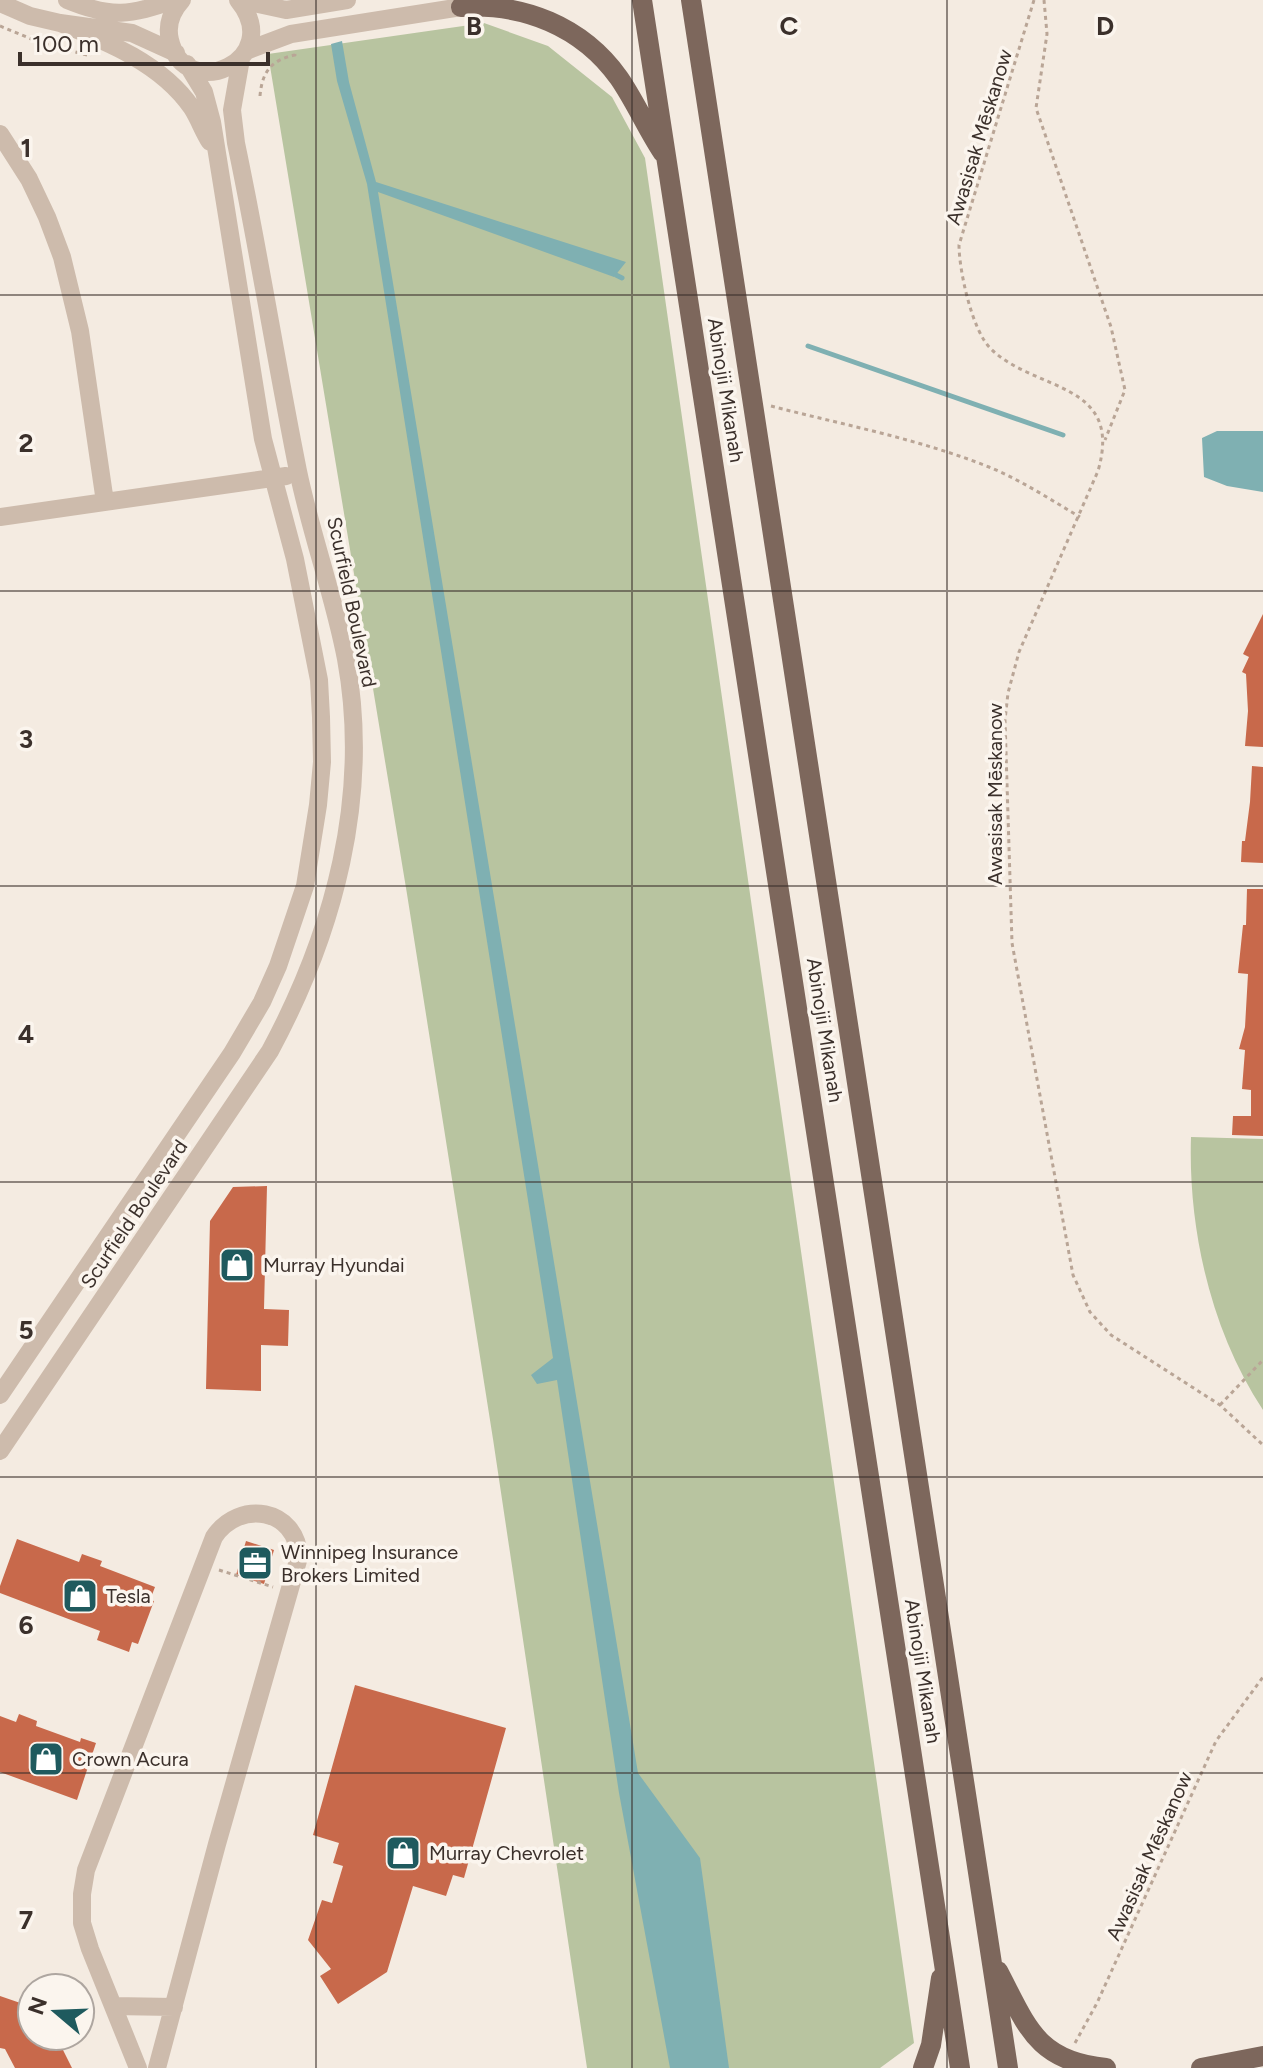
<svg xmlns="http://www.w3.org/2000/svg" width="1263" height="2068" viewBox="0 0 1263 2068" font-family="Figtree,sans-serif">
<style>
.green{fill:#b8c4a0}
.water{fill:#7fb0b2}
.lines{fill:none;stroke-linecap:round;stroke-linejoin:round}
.stream{stroke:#7fb0b2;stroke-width:5}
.building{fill:#c8694b}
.path{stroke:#b9a596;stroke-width:3;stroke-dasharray:4 4;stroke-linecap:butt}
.minor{stroke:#cdbbac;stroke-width:18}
.major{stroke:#7d675c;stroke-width:20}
.grid{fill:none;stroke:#3b302b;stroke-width:2;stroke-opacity:0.55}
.labels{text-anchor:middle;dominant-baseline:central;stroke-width:7;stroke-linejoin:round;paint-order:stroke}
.street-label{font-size:20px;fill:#3b302b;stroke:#fbf5ee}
.poi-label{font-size:20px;fill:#3b302b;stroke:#fbf5ee;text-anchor:start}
.grid-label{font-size:26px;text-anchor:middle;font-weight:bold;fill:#3b302b;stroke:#fbf5ee;stroke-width:7;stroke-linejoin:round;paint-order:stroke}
</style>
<rect width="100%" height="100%" fill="#f4ebe1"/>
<!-- green -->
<path class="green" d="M 484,23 L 548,46 L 612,97 L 645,158 L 914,2043 L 880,2068 L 587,2068 L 493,1439 L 407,894 L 268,54 Z
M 1191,1137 L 1263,1139 L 1263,1410 C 1211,1331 1188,1230 1191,1137 Z"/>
<!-- water -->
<path class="water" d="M 342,41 L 349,82 L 376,182 L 626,262 L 614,277 L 378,192 L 638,1773 L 700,1858 L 729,2068 L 670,2068 L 619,1793 L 557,1380 L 537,1384 L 531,1375 L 553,1358 L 367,184 L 337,81 L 331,44 Z
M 1217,431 L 1263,431 L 1263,492 L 1227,486 L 1204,477 L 1202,438 Z"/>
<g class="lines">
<!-- stream -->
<path class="stream" d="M 616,275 L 622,278
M 808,346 L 1063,435"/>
</g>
<!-- building -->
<path class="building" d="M 1263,614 L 1263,747 L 1245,746 L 1248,711 L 1246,674 L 1242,672 L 1249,657 L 1243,654 Z
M 1252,766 L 1263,767 L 1263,863 L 1241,862 L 1242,841 L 1245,841 L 1250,802 Z
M 1247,889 L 1263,889 L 1263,1136 L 1232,1135 L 1233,1116 L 1251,1116 L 1251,1090 L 1242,1089 L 1245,1050 L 1239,1049 L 1245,1027 L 1248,974 L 1238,973 L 1243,925 L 1246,925 Z
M 267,1186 L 264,1309 L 289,1310 L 288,1346 L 261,1345 L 261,1391 L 206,1389 L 210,1221 L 233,1187 Z
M 17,1539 L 79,1562 L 82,1554 L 102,1561 L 100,1566 L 155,1587 L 150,1600 L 154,1601 L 138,1644 L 132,1642 L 129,1652 L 97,1640 L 100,1631 L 0,1593 L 0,1586 Z
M 246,1541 L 274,1550 L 264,1584 L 236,1575 Z
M 355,1685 L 506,1728 L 464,1878 L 453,1875 L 446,1896 L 413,1886 L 387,1972 L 338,2004 L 320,1976 L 331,1969 L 308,1940 L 322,1900 L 332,1903 L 343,1866 L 333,1863 L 339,1843 L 313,1835 Z
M 19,1714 L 37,1721 L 36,1726 L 80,1742 L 81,1738 L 96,1743 L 77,1800 L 0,1772 L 0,1716 L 16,1722 Z
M 0,1996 L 32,2007 L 32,2036 L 56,2036 L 72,2068 L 15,2068 L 5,2049 L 0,2048 Z"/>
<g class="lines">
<!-- path -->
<path class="path" d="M 1034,0 L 959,245 C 959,270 972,331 991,349 C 1035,392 1124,381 1098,471 L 1019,652 L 1008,693 L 1005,720 L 1012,943 L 1073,1275 L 1090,1312 L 1111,1335 L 1220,1405 L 1263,1445
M 1044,0 L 1047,34 L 1036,108 L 1111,327 L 1125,390 L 1105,440
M 0,26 L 41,43 L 91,56
M 260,96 C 262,72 271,60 295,55 L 294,51
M 771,406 C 844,425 919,439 989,467 C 1021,480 1051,500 1080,517
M 1220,1405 L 1263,1360
M 219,1570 L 273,1587
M 1075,2043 L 1097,2003 L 1216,1741 L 1263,1677"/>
<!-- minor -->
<path class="minor" d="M 67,0 C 113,19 129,15 175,0
M 182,0 C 172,11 166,24 170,40 C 185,105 287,60 238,0
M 240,0 L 286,10 L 347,0
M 0,3 L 30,16 L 60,23 L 132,33 L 176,53
M 60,23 C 108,42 162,64 192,108 C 199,119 203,131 210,142
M 246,51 L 291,34 L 461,7
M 0,134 L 29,179 L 47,217 L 62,257 L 80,331 L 105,502
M 0,517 L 286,476
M 0,1395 L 232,1053 L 262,1002 L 278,966 L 305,886 L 318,805 L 322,762 L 321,717 L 319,680 L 295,559 L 263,439 L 212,122 L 204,92 L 187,64
M 0,1451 L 270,1051 C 334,932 371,796 346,659 C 334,596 311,534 298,471 C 276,362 259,252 236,143 L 232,110 L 241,59
M 113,2006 L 174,2007
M 138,2068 L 90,1949 L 82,1923 L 82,1894 L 86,1870 L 214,1537 C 239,1499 297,1508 299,1557 L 217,1844 L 157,2068"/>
<!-- major -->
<path class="major" d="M 642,0 L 960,2068
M 691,0 L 1008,2068
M 461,7 C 523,3 582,26 619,78 C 635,101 647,129 663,153
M 998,1971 C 1027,2026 1036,2061 1106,2068
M 923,2068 L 931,2045 L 941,1978
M 1201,2068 L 1263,2056"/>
</g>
<!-- grid -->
<path class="grid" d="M 316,0 L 316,2068M 632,0 L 632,2068M 947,0 L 947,2068M 0,295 L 1263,295M 0,591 L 1263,591M 0,886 L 1263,886M 0,1182 L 1263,1182M 0,1477 L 1263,1477M 0,1773 L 1263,1773"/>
<!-- icons -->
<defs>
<symbol id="shop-square" viewBox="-11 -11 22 22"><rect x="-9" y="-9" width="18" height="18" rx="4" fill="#1f5a5e" stroke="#fbf5ee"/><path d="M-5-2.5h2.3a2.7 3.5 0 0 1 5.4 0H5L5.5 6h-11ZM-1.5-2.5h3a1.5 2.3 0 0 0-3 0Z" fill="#fff"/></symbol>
<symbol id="office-square" viewBox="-11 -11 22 22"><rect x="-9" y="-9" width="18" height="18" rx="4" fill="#1f5a5e" stroke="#fbf5ee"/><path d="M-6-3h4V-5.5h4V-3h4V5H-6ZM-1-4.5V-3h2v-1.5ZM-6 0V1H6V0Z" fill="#fff"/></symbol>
</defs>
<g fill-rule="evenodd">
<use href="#shop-square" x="217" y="1245" width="40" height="40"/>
<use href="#office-square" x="235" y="1543" width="40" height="40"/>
<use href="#shop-square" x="60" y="1576" width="40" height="40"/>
<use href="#shop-square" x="26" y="1739" width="40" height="40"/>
<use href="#shop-square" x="383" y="1833" width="40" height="40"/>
</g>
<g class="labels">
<!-- street labels -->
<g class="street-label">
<text transform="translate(979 137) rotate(-73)">Awasisak Mēskanow</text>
<text transform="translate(726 390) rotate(81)">Abinojii Mikanah</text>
<text transform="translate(352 602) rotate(78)">Scurfield Boulevard</text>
<text transform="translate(995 794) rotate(-90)">Awasisak Mēskanow</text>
<text transform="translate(825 1030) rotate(81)">Abinojii Mikanah</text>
<text transform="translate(134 1214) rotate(-56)">Scurfield Boulevard</text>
<text transform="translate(923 1671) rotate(81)">Abinojii Mikanah</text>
<text transform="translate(1149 1856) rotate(-66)">Awasisak Mēskanow</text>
</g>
<!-- poi labels -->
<g class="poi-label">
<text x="263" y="1265">Murray Hyundai</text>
<text x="281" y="1552">Winnipeg Insurance<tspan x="281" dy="23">Brokers Limited</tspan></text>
<text x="106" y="1596">Tesla</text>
<text x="72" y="1759">Crown Acura</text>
<text x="429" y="1853">Murray Chevrolet</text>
</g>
</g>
<g class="grid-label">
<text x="474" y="35">B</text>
<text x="789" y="35">C</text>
<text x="1105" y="35">D</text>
<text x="26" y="157">1</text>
<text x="26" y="452">2</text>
<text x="26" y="748">3</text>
<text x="26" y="1043">4</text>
<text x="26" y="1339">5</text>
<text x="26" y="1634">6</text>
<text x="26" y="1929">7</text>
</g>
<!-- north arrow -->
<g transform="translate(56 2012) rotate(289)"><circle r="38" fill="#fbf5ee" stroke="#aea6a0" stroke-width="2"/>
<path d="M0-6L14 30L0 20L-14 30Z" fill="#1f5a5e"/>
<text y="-12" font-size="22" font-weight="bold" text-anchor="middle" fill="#3b302b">N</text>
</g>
<!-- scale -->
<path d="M20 52v12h248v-12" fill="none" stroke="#3b302b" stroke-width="4"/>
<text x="32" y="52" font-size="24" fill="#3b302b" stroke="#fbf5ee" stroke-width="6" paint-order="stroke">100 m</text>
</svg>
